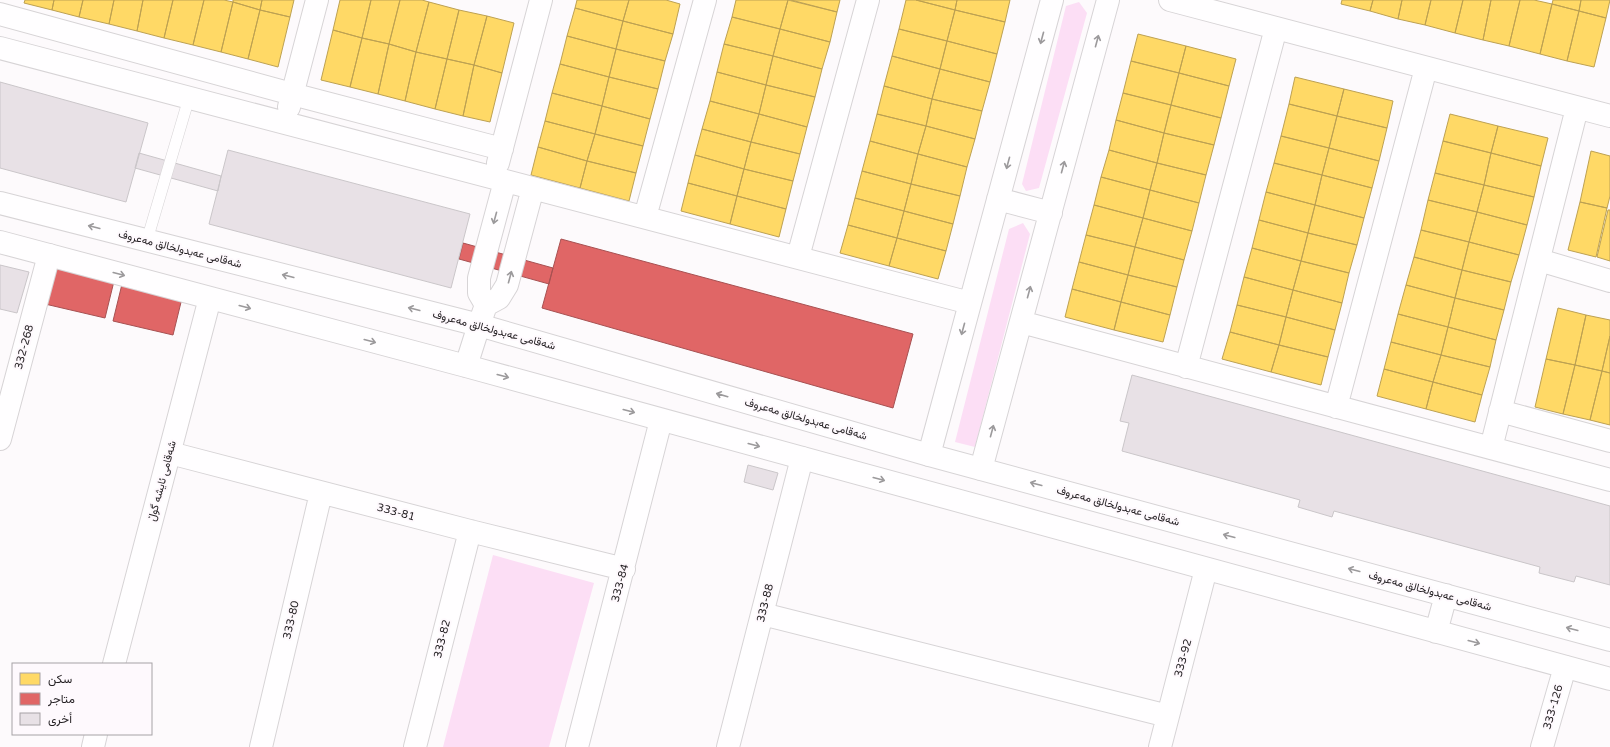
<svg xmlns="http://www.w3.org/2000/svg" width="1610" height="747" viewBox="0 0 1610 747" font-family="'Varela Round',Vazirmatn,sans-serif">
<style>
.green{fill:#fcdef5}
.homes{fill:#ffd966;stroke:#bda152}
.shops{fill:#e06666;stroke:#a75152}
.building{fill:#e8e1e6;stroke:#cac6c9}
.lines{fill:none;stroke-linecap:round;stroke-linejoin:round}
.lane-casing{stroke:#d7d4d6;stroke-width:12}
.street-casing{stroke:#d7d4d6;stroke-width:24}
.secondary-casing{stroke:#d7d4d6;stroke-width:24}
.lane{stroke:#fffeff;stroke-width:11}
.street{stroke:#fffeff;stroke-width:22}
.secondary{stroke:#fffeff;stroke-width:22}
.oneway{stroke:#9c9a9c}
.labels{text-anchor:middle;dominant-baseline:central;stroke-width:4;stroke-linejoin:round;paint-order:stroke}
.street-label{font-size:11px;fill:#231f22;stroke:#fef9fd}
</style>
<rect width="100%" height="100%" fill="#fdfafc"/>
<!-- green -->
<path class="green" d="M 1079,2 L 1087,13 L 1039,188 L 1026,191 L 1022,184 L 1066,6 Z
M 1023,223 L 1030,234 L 975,447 L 955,442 L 1009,229 Z
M 493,555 L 594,583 L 549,747 L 443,747 Z"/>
<!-- homes -->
<path class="homes" d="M 25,0 L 54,0 L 52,10 L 24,3 Z
M 54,0 L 83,0 L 79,17 L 52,10 Z
M 83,0 L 114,0 L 109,24 L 79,17 Z
M 114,0 L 143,0 L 137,31 L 109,24 Z
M 143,0 L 173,0 L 164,38 L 137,31 Z
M 173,0 L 204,0 L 193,45 L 164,38 Z
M 204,0 L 224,0 L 233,2 L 221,52 L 193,45 Z
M 233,0 L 262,0 L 260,10 L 233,2 Z
M 262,0 L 294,0 L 290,17 L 260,10 Z
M 340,0 L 371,0 L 362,38 L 333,30 Z
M 371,0 L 400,0 L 389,44 L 362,38 Z
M 400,0 L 422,0 L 429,2 L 416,52 L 389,44 Z
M 577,0 L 629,0 L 623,21 L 575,8 Z
M 629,0 L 666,0 L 680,4 L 673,34 L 623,21 Z
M 736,0 L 788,0 L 780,29 L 732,17 Z
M 788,0 L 837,12 L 830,42 L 780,29 Z
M 791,0 L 840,0 L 837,12 Z
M 906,0 L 916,0 L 955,10 L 947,41 L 899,29 Z
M 916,0 L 957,0 L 955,10 Z
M 957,0 L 1010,0 L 1005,22 L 955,10 Z
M 1342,0 L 1373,0 L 1370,11 L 1341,4 Z
M 1373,0 L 1402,0 L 1398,19 L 1370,11 Z
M 1402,0 L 1431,0 L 1425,25 L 1398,19 Z
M 1431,0 L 1463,0 L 1455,33 L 1425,25 Z
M 1463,0 L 1491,0 L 1483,40 L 1455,33 Z
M 1491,0 L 1520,0 L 1509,46 L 1483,40 Z
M 1520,0 L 1534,0 L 1552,4 L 1540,54 L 1509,46 Z
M 1553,0 L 1581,0 L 1579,11 L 1552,4 Z
M 1581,0 L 1610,0 L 1606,18 L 1579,11 Z
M 233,2 L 260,10 L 248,59 L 221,52 Z
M 429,2 L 459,10 L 447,59 L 416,52 Z
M 1552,4 L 1579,11 L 1567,61 L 1540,54 Z
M 575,8 L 623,21 L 616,49 L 567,36 Z
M 260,10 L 290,17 L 278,67 L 248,59 Z
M 459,10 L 487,16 L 474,65 L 447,59 Z
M 955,10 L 1005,22 L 997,54 L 947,41 Z
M 1579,11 L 1606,18 L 1594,67 L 1567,61 Z
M 487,16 L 514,23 L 502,73 L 474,65 Z
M 732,17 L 780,29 L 773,56 L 724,44 Z
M 623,21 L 673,34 L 665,61 L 616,49 Z
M 780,29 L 830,42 L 822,69 L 773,56 Z
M 899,29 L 947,41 L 940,69 L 892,56 Z
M 333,30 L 362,38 L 350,87 L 321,80 Z
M 1138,34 L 1186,46 L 1179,73 L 1131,61 Z
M 567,36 L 616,49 L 609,77 L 560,64 Z
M 362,38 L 389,44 L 378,94 L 350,87 Z
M 947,41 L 997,54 L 990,82 L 940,69 Z
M 389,44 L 416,52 L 405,101 L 378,94 Z
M 724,44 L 773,56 L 766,85 L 717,72 Z
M 1186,46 L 1236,59 L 1229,86 L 1179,73 Z
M 616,49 L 665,61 L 658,89 L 609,77 Z
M 416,52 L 447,59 L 435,109 L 405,101 Z
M 773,56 L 822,69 L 815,97 L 766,85 Z
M 892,56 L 940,69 L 932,99 L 884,86 Z
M 447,59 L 474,65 L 463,116 L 435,109 Z
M 1131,61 L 1179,73 L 1171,105 L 1123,93 Z
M 560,64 L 609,77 L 602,106 L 552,93 Z
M 474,65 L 502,73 L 490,122 L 463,116 Z
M 940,69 L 990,82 L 982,111 L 932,99 Z
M 717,72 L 766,85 L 759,114 L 710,101 Z
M 1179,73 L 1229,86 L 1221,118 L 1171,105 Z
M 609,77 L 658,89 L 650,119 L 602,106 Z
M 1295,77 L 1344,89 L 1337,116 L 1289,104 Z
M 766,85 L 815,97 L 807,127 L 759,114 Z
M 884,86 L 932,99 L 926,126 L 877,114 Z
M 1344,89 L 1393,101 L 1387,128 L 1337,116 Z
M 552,93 L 602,106 L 595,134 L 545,121 Z
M 1123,93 L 1171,105 L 1164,133 L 1116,120 Z
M 932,99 L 982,111 L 975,139 L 926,126 Z
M 710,101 L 759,114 L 751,142 L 702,129 Z
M 1289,104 L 1337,116 L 1329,148 L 1281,136 Z
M 1171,105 L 1221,118 L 1214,145 L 1164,133 Z
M 602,106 L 650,119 L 643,146 L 595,134 Z
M 759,114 L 807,127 L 800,154 L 751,142 Z
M 877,114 L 926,126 L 918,154 L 870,141 Z
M 1450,114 L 1498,126 L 1491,153 L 1443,141 Z
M 1337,116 L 1387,128 L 1379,161 L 1329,148 Z
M 1116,120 L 1164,133 L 1157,163 L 1109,150 Z
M 545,121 L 595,134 L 587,161 L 538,147 Z
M 926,126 L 975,139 L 967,167 L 918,154 Z
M 1498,126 L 1548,138 L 1541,166 L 1491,153 Z
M 702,129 L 751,142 L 744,169 L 695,155 Z
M 1164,133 L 1214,145 L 1206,175 L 1157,163 Z
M 595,134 L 643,146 L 636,173 L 587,161 Z
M 1281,136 L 1329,148 L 1322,175 L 1274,163 Z
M 870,141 L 918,154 L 911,184 L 862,171 Z
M 1443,141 L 1491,153 L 1484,185 L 1435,173 Z
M 751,142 L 800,154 L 793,181 L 744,169 Z
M 538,147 L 587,161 L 580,188 L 531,175 Z
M 1329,148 L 1379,161 L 1372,188 L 1322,175 Z
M 1109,150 L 1157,163 L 1150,190 L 1101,177 Z
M 1591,151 L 1610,156 L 1610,196 L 1607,208 L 1580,202 Z
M 1491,153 L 1541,166 L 1534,197 L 1484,185 Z
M 918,154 L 967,167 L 960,196 L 911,184 Z
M 695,155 L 744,169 L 737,196 L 688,183 Z
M 587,161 L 636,173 L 629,201 L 580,188 Z
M 1157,163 L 1206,175 L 1199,203 L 1150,190 Z
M 1274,163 L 1322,175 L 1315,205 L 1266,192 Z
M 744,169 L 793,181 L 786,209 L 737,196 Z
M 862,171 L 911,184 L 904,211 L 855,198 Z
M 1435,173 L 1484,185 L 1477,212 L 1428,200 Z
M 1322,175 L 1372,188 L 1364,218 L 1315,205 Z
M 1101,177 L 1150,190 L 1143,218 L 1094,205 Z
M 688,183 L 737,196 L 730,224 L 681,211 Z
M 911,184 L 960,196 L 953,224 L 904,211 Z
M 1484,185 L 1534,197 L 1527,225 L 1477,212 Z
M 1150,190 L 1199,203 L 1192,231 L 1143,218 Z
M 1266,192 L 1315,205 L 1308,233 L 1259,220 Z
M 737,196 L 786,209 L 779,237 L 730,224 Z
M 855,198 L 904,211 L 897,238 L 848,225 Z
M 1428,200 L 1477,212 L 1469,242 L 1421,230 Z
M 1580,202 L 1607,208 L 1596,257 L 1568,250 Z
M 1094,205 L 1143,218 L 1135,247 L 1086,235 Z
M 1315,205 L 1364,218 L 1357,245 L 1308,233 Z
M 1608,210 L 1610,210 L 1610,261 L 1597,257 Z
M 904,211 L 953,224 L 946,251 L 897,238 Z
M 1477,212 L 1527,225 L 1519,255 L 1469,242 Z
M 1143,218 L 1192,231 L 1184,260 L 1135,247 Z
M 1259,220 L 1308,233 L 1301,261 L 1252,248 Z
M 848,225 L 897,238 L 889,266 L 840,253 Z
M 1421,230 L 1469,242 L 1462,270 L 1414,257 Z
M 1308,233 L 1357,245 L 1349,273 L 1301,261 Z
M 1086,235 L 1135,247 L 1128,275 L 1079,262 Z
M 897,238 L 946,251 L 938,279 L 889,266 Z
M 1469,242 L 1519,255 L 1511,282 L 1462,270 Z
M 1135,247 L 1184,260 L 1177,287 L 1128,275 Z
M 1252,248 L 1301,261 L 1293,290 L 1244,277 Z
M 1414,257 L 1462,270 L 1455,298 L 1406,285 Z
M 1301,261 L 1349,273 L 1342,303 L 1293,290 Z
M 1079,262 L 1128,275 L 1121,302 L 1072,289 Z
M 1462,270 L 1511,282 L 1504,310 L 1455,298 Z
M 1128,275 L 1177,287 L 1170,315 L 1121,302 Z
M 1244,277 L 1293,290 L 1286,317 L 1237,305 Z
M 1406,285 L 1455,298 L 1448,327 L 1398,314 Z
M 1072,289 L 1121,302 L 1114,330 L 1065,317 Z
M 1293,290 L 1342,303 L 1335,330 L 1286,317 Z
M 1455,298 L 1504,310 L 1496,340 L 1448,327 Z
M 1121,302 L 1170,315 L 1163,342 L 1114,330 Z
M 1237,305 L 1286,317 L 1279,345 L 1230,332 Z
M 1558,308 L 1586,315 L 1575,365 L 1546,359 Z
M 1398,314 L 1448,327 L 1441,355 L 1391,342 Z
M 1586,315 L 1610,320 L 1610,336 L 1602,371 L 1575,365 Z
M 1286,317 L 1335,330 L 1328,357 L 1279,345 Z
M 1448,327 L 1496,340 L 1490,367 L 1441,355 Z
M 1230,332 L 1279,345 L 1271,372 L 1222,359 Z
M 1610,336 L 1610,373 L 1602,371 Z
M 1391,342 L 1441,355 L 1433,382 L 1384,369 Z
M 1279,345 L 1328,357 L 1321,385 L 1271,372 Z
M 1441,355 L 1490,367 L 1482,395 L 1433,382 Z
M 1546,359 L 1575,365 L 1563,414 L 1535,407 Z
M 1575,365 L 1602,371 L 1590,420 L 1563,414 Z
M 1384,369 L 1433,382 L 1426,409 L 1377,396 Z
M 1602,371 L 1610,373 L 1610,425 L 1590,420 Z
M 1433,382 L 1482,395 L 1475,422 L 1426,409 Z"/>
<!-- shops -->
<path class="shops" d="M 561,239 L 913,334 L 893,408 L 542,308 Z
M 463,243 L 553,268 L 549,284 L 459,259 Z
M 54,263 L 115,277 L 105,318 L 45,304 Z
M 123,280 L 183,294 L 173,335 L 113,321 Z"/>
<!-- building -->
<path class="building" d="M 0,82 L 148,123 L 126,202 L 0,168 Z
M 228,150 L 470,214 L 451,288 L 209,224 Z
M 139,153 L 221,176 L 218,191 L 135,168 Z
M 0,265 L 29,272 L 17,313 L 0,309 Z
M 1132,375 L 1610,506 L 1610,585 L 1576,576 L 1574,582 L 1539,573 L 1540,567 L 1334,511 L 1332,517 L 1298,507 L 1300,500 L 1122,451 L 1129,423 L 1120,421 Z
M 748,465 L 778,473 L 773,490 L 744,482 Z"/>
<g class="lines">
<defs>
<path id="lane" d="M 147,240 L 189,98"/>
<path id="street" d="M 1170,0 L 1610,116
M 0,14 L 292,94 L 502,149
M 0,48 L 970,303
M 289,107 L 317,0
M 498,163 L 541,0
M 998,199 L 1051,213
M 645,217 L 705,0
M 798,257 L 868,0
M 1539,260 L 1610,281
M 486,305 L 479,293 L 479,278 L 505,181
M 1021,322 L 1610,480
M 479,325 L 486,305 L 499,298 L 507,285 L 533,188
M 1186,367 L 1276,28
M 1336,407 L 1426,68
M 1500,411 L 1610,441
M 0,439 L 49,255
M 1491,448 L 1577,108
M 170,453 L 470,531 L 624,569
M 929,455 L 1052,0
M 981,469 L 1108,0
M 762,614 L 1168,716
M 261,747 L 321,493
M 415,747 L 470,531
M 577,747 L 661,420
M 728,747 L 802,458
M 1160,747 L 1206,569
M 1542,747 L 1565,667"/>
<path id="secondary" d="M 0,203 L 479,325 L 929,455 L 1610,640
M 0,242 L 466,366 L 1610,679
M 466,366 L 479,325
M 1436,632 L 1446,595
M 114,664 L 210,298
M 93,747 L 96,734"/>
</defs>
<!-- lane casing -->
<use href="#lane" class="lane-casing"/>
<!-- street casing -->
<use href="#street" class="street-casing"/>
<!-- secondary casing -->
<use href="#secondary" class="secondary-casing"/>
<!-- lane -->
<use href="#lane" class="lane"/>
<!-- street -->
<use href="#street" class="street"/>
<!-- secondary -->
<use href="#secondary" class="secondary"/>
</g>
<!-- one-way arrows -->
<defs><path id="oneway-shaft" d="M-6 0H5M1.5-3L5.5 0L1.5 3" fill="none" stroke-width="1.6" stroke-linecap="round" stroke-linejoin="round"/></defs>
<g class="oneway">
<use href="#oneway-shaft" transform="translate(1042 38) rotate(105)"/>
<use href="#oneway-shaft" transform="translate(1097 41) rotate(-75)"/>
<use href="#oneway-shaft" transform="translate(1008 163) rotate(105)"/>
<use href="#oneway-shaft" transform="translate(1063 167) rotate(-75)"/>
<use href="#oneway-shaft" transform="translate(495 218) rotate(105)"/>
<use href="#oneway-shaft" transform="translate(94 227) rotate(-166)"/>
<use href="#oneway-shaft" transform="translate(119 274) rotate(15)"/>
<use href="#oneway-shaft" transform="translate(288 276) rotate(-166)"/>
<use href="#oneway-shaft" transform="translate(510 277) rotate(-75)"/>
<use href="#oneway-shaft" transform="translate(1029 292) rotate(-75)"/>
<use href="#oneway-shaft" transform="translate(245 307) rotate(15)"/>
<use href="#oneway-shaft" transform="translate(414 309) rotate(-166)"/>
<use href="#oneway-shaft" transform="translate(963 329) rotate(105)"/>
<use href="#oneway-shaft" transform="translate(370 341) rotate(15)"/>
<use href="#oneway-shaft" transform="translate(503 376) rotate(15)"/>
<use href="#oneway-shaft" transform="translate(722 395) rotate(-164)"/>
<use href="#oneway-shaft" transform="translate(629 411) rotate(15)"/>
<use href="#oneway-shaft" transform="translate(992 431) rotate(-75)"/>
<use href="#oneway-shaft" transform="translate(754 445) rotate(15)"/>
<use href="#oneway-shaft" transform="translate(879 479) rotate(15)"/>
<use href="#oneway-shaft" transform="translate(1036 484) rotate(-165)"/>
<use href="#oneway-shaft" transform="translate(1229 536) rotate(-165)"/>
<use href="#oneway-shaft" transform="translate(1354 570) rotate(-165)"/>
<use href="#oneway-shaft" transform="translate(1572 629) rotate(-165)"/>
<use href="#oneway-shaft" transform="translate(1474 642) rotate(15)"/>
</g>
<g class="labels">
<!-- street labels -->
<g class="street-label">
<text transform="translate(180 249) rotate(14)">شەقامی عەبدولخالق مەعروف</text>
<text transform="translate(494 330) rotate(15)">شەقامی عەبدولخالق مەعروف</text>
<text transform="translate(24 347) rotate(-75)">332-268</text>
<text transform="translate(806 419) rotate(16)">شەقامی عەبدولخالق مەعروف</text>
<text transform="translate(162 481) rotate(-75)">شەقامی ئایشە گوڵ</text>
<text transform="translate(1118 506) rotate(15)">شەقامی عەبدولخالق مەعروف</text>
<text transform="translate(396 512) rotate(15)">333-81</text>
<text transform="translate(620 583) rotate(-75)">333-84</text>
<text transform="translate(1430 591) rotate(15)">شەقامی عەبدولخالق مەعروف</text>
<text transform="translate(765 603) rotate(-76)">333-88</text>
<text transform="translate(291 620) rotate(-77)">333-80</text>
<text transform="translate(442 639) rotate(-76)">333-82</text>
<text transform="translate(1183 658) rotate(-75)">333-92</text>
<text transform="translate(1553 707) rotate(-74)">333-126</text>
</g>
</g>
<!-- legend -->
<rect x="12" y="663" width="140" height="72" fill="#fef9fd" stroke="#a6a2a5"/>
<rect x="20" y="673" width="20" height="12" fill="#ffd966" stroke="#a6a2a5"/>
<text x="48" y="683" font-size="12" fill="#231f22">سكن</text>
<rect x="20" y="693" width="20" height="12" fill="#e06666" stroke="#a6a2a5"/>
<text x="48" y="703" font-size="12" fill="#231f22">متاجر</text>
<rect x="20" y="713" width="20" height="12" fill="#e8e1e6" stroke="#a6a2a5"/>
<text x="48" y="723" font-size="12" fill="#231f22">أخرى</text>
</svg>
